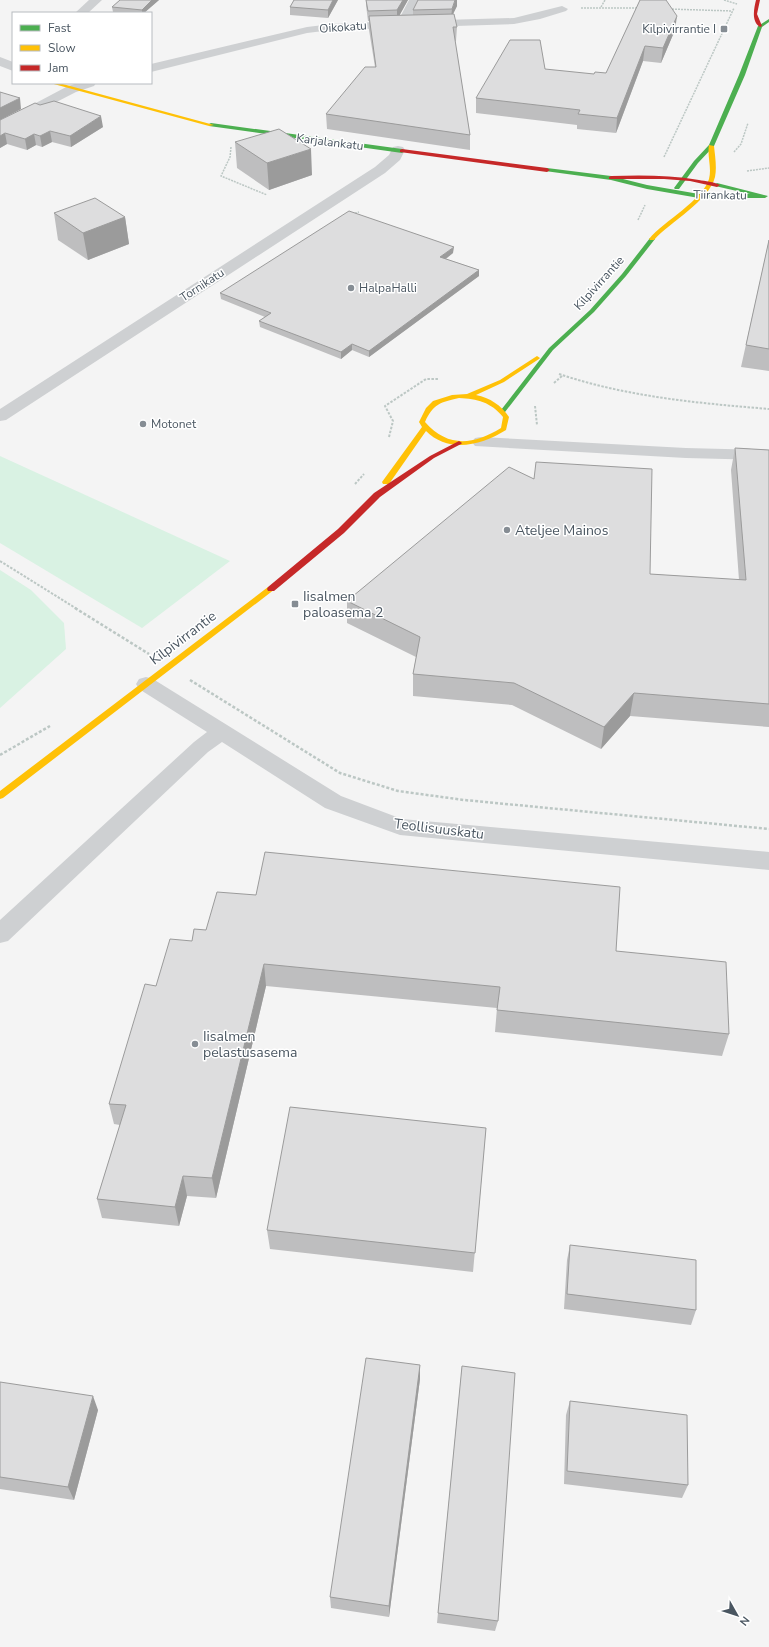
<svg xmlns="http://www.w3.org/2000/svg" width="769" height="1647" viewBox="0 0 769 1647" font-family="'Nunito Sans',sans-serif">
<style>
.green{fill:#d9f2e3}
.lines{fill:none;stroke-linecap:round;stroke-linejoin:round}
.path-far2{stroke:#bcc7c4;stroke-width:1.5;stroke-dasharray:2 1;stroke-linecap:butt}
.path-far1{stroke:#bcc7c4;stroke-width:2;stroke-dasharray:2.5 1.5;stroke-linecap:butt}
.path{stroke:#bcc7c4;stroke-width:2.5;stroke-dasharray:3 2;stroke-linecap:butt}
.street{fill:#ced0d2;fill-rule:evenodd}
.fast{fill:#4caf50;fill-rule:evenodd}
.slow{fill:#ffc107;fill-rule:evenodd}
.jam{fill:#c62828;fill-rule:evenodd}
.wall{fill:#bebebf}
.shaded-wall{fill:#9b9b9b}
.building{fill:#ddddde;stroke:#9b9b9b}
.poi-dot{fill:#868d94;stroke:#fff;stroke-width:1.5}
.labels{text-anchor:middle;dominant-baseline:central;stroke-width:3;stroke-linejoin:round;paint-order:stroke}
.far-street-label{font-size:12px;fill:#4a5661;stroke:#fff}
.far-poi-label{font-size:12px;fill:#4a5661;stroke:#fff;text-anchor:start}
.poi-label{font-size:14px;fill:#4a5661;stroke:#fff;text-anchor:start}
.street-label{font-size:14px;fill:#4a5661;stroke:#fff}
</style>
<rect width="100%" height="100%" fill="#f4f4f4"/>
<!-- green -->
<path class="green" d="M 0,456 L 230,561 L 142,628 L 0,543 Z
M 0,570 L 31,590 L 64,623 L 66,649 L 0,708 Z"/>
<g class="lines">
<!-- path-far2 -->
<path class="path-far2" d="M 724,0 L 737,4
M 601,7 L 605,0
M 581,8 L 638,8
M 669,9 L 732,11
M 231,147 L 230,157 L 221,176 L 267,195
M 734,152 L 741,144 L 748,123
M 664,157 L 734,8
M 747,171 L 769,168
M 352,214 L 359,212
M 638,220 L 645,205"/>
<!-- path-far1 -->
<path class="path-far1" d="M 559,374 C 628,397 697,403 769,409
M 554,383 L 562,376
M 535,406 L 537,425
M 389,437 L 393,421 L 385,406 L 426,379 L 439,379
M 355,484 L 364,474
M 0,561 L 77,609"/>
<!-- path -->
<path class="path" d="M 75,608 L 149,654
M 190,680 L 340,773 L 398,791 L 464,800 L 769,829
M 0,755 L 50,726"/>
<!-- street -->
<path class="street" d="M 89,0 L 102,0 L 88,13 L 75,13 Z
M 409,0 L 421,0 L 410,21 L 514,18 L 562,6 L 568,9 L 566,11 L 540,19 L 514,24 L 332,30 L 307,33 L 151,72 L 151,64 L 307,27 L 332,24 L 398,21 Z
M 0,57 L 13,62 L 13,71 L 0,66 Z
M 78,83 L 96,83 L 94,86 L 76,92 L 0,131 L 0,122 L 68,86 Z
M 398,146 L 403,147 L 405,150 L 400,160 L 385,173 L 6,420 L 0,421 L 0,409 L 375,167 L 389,155 L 393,147 Z
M 481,437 L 686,448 L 769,450 L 769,460 L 686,458 L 475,446 L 472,442 L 475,438 Z
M 146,677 L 153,679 L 341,796 L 402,819 L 769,852 L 769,870 L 400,835 L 325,808 L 222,742 L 208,752 L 8,941 L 0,943 L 0,920 L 194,742 L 207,732 L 139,689 L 136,684 L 139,679 Z"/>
<!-- fast -->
<path class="fast" d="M 769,19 L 769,22 L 762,27 L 745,75 L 714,146 L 698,163 L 679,189 L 675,189 L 674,188 L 694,161 L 709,145 L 739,75 L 758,26 Z
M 211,123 L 402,149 L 405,151 L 402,153 L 209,126 L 209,124 Z
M 547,168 L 611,176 L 647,185 L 699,194 L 750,194 L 715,186 L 714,185 L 717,183 L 768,196 L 765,198 L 699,198 L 647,189 L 611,180 L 545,171 L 545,169 Z
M 650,238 L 655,239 L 626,276 L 594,312 L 553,350 L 505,412 L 501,412 L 501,410 L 549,348 L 590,310 L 622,274 Z"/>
<!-- slow -->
<path class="slow" d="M 50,83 L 59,83 L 214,125 L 209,126 Z
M 709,145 L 714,146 C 715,156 717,167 715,177 C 709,201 670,222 654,240 L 650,240 L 649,239 C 664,221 703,200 709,179 C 712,168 707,156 709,145 Z
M 537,356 L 540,358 L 539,359 L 504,382 L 476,395 C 490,398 501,405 509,417 L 506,430 C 482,445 449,454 426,431 L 389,484 L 383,484 L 382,482 L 422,427 L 419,422 L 426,408 L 433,401 L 452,395 L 467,394 L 500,380 ZM 459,398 C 477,399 491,402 503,417 L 501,428 C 473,445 448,448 425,422 C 433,404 441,402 459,398 Z
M 268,587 L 274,587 L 275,589 L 3,798 L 0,799 L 0,791 Z"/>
<!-- jam -->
<path class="jam" d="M 756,0 L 760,0 L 757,14 L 762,26 L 760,27 C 751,21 754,9 756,0 Z
M 402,149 L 547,168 L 550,170 L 547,172 L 400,152 L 400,150 Z
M 611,176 C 641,175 670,175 699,180 C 705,181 714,182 720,185 L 717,187 L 690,181 L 664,179 L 609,179 L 609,177 Z
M 459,441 L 462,443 L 461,444 L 434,458 L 380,497 L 344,533 L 274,591 L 268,591 L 267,589 L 268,587 L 338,529 L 374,493 L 430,456 Z"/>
</g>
<!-- wall -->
<path class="wall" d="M 120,0 L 159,0 L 144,13 L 121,13 L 113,12 L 112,7 Z
M 294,0 L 338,0 L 328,18 L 290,15 L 290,7 Z
M 366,0 L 408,0 L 399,15 L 413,15 L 413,10 L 457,6 L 453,14 L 457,27 L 456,41 L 455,41 L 470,135 L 470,150 L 327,129 L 326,114 L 375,67 L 369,30 L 369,21 L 368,21 L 366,5 Z
M 640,0 L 675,30 L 661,63 L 643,61 L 616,133 L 577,129 L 577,125 L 476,113 L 476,98 L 594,74 L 606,73 Z
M 0,92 L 21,109 L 0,120 L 103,127 L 71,147 L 52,142 L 42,147 L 36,145 L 27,150 L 7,144 L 0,148 Z
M 235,142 L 312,175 L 269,190 L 237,168 Z
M 54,213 L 125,217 L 129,244 L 88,260 L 58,240 Z
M 769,240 L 769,371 L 741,367 Z
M 453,253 L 446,259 L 479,270 L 479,276 L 369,357 L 352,350 L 341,359 L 260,327 L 259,321 L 265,317 L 221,299 L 220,293 Z
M 735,448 L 769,450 L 769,727 L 630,716 L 601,749 L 512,705 L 413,696 L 413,674 L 416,657 L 347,623 L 347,601 L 650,574 L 739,580 L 731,470 Z
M 206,930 L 616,951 L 729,1034 L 722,1056 L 495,1032 L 497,1008 L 266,986 L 216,1198 L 187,1196 L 179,1226 L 102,1218 L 97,1199 L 120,1125 L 114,1124 L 109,1104 L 156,986 L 192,941 Z
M 486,1128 L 473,1272 L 270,1249 L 267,1230 Z
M 570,1245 L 696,1310 L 691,1325 L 564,1309 L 567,1260 Z
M 420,1365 L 420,1379 L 389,1617 L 331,1608 L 330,1597 Z
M 462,1366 L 498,1621 L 495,1631 L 437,1623 Z
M 0,1382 L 98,1410 L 74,1500 L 0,1489 Z
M 570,1401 L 688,1485 L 682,1498 L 564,1484 L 566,1415 Z"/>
<!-- shaded-wall -->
<path class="shaded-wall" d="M 152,0 L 159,0 L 144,13 L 142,13 L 142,10 Z
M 333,0 L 338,0 L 328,18 L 328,10 Z
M 403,0 L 408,0 L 397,20 L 397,10 Z
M 455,0 L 457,0 L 457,6 L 451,18 L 452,9 Z
M 677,16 L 675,30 L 661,63 L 663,48 Z
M 645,46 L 643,61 L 616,133 L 617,118 Z
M 20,98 L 21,109 L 0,120 L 0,108 Z
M 101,116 L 103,127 L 71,147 L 70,136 Z
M 50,131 L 52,142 L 42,147 L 40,136 Z
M 5,133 L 7,144 L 0,148 L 0,136 Z
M 34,134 L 36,145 L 27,150 L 25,139 Z
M 311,149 L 312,175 L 269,190 L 267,163 Z
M 125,217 L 129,244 L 88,260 L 83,233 Z
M 454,247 L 453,253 L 440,263 L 440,257 Z
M 479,270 L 479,276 L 369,357 L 369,351 Z
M 352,344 L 352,350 L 341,359 L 341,352 Z
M 634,693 L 630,716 L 601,749 L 604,727 Z
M 264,964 L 266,986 L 216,1198 L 212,1178 Z
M 183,1176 L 187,1196 L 179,1226 L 175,1207 Z
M 420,1365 L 420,1379 L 389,1617 L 389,1606 Z
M 93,1396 L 98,1410 L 74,1500 L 68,1487 Z"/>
<!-- building -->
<path class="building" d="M 120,0 L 152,0 L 142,10 L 112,7 Z
M 294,0 L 333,0 L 328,10 L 290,7 Z
M 366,0 L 403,0 L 397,10 L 368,11 Z
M 418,0 L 455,0 L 452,9 L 413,10 Z
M 640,0 L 666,0 L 677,16 L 663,48 L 645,46 L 617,118 L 578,114 L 580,110 L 476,98 L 510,40 L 540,40 L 545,69 L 594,74 L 595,72 L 606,73 Z
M 454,14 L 457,27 L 453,27 L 470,135 L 326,114 L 365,67 L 376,67 L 369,16 Z
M 0,92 L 20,98 L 0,108 Z
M 54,101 L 101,116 L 70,136 L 50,131 L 40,136 L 34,134 L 25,139 L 5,133 L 0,136 L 0,120 L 35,103 L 40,105 Z
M 279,129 L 311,149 L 267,163 L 235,142 Z
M 95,198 L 125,217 L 83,233 L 54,213 Z
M 349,211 L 454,247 L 440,257 L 479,270 L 369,351 L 352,344 L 341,352 L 259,321 L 271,313 L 220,293 Z
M 769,240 L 769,349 L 746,345 Z
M 735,448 L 769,450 L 769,704 L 634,693 L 604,727 L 514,683 L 413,674 L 420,637 L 347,601 L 509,467 L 534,479 L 536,462 L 652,469 L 650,574 L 746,580 Z
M 265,852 L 620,887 L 616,951 L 726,962 L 729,1034 L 497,1010 L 500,987 L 264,964 L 212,1178 L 183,1176 L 175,1207 L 97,1199 L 126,1105 L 109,1104 L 145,984 L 156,986 L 170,939 L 192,941 L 194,929 L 206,930 L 217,892 L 256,895 Z
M 290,1107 L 486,1128 L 475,1253 L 267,1230 Z
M 570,1245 L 696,1260 L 696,1310 L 567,1294 Z
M 366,1358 L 420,1365 L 389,1606 L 330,1597 Z
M 462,1366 L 515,1373 L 498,1621 L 438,1613 Z
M 0,1382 L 93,1396 L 68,1487 L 0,1477 Z
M 570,1401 L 687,1415 L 688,1485 L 567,1471 Z"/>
<!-- markers -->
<g class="poi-dot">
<rect x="720" y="25" width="8" height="8" rx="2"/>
<circle cx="351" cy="288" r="4"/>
<circle cx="143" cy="424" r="4"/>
<circle cx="507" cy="530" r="4"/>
<rect x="291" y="600" width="8" height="8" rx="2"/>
<circle cx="195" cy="1044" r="4"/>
</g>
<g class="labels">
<!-- far-street labels -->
<g class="far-street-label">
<text transform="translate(343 27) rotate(-4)">Oikokatu</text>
<text transform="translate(330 142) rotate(7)">Karjalankatu</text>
<text transform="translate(720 195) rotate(1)">Tiirankatu</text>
<text transform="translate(599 283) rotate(-48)">Kilpivirrantie</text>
<text transform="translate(202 285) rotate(-33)">Tornikatu</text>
</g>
<!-- far-poi labels -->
<g class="far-poi-label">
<text x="716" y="29" text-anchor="end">Kilpivirrantie I</text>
<text x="359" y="288">HalpaHalli</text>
<text x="151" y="424">Motonet</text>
</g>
<!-- poi labels -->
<g class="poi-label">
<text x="515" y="530">Ateljee Mainos</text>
<text x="303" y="596">Iisalmen<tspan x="303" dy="16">paloasema 2</tspan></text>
<text x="203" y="1036">Iisalmen<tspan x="203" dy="16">pelastusasema</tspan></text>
</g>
<!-- street labels -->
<g class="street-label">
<text transform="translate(183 638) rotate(-37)">Kilpivirrantie</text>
<text transform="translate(439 829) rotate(7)">Teollisuuskatu</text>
</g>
</g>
<!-- legend -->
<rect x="12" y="12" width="140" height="72" fill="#ffffff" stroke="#b7bbc0"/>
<rect x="20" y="25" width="20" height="6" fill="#4caf50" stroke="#b7bbc0"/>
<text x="48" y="32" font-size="12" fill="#4a5661">Fast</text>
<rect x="20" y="45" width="20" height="6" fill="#ffc107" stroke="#b7bbc0"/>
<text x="48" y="52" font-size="12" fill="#4a5661">Slow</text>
<rect x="20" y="65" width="20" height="6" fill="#c62828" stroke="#b7bbc0"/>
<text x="48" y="72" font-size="12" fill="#4a5661">Jam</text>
<!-- north arrow -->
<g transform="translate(737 1615) rotate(129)" stroke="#ffffff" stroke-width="3" paint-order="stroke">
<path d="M0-3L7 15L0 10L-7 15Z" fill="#4a5661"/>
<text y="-6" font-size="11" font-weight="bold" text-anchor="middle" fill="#4a5661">N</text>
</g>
</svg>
